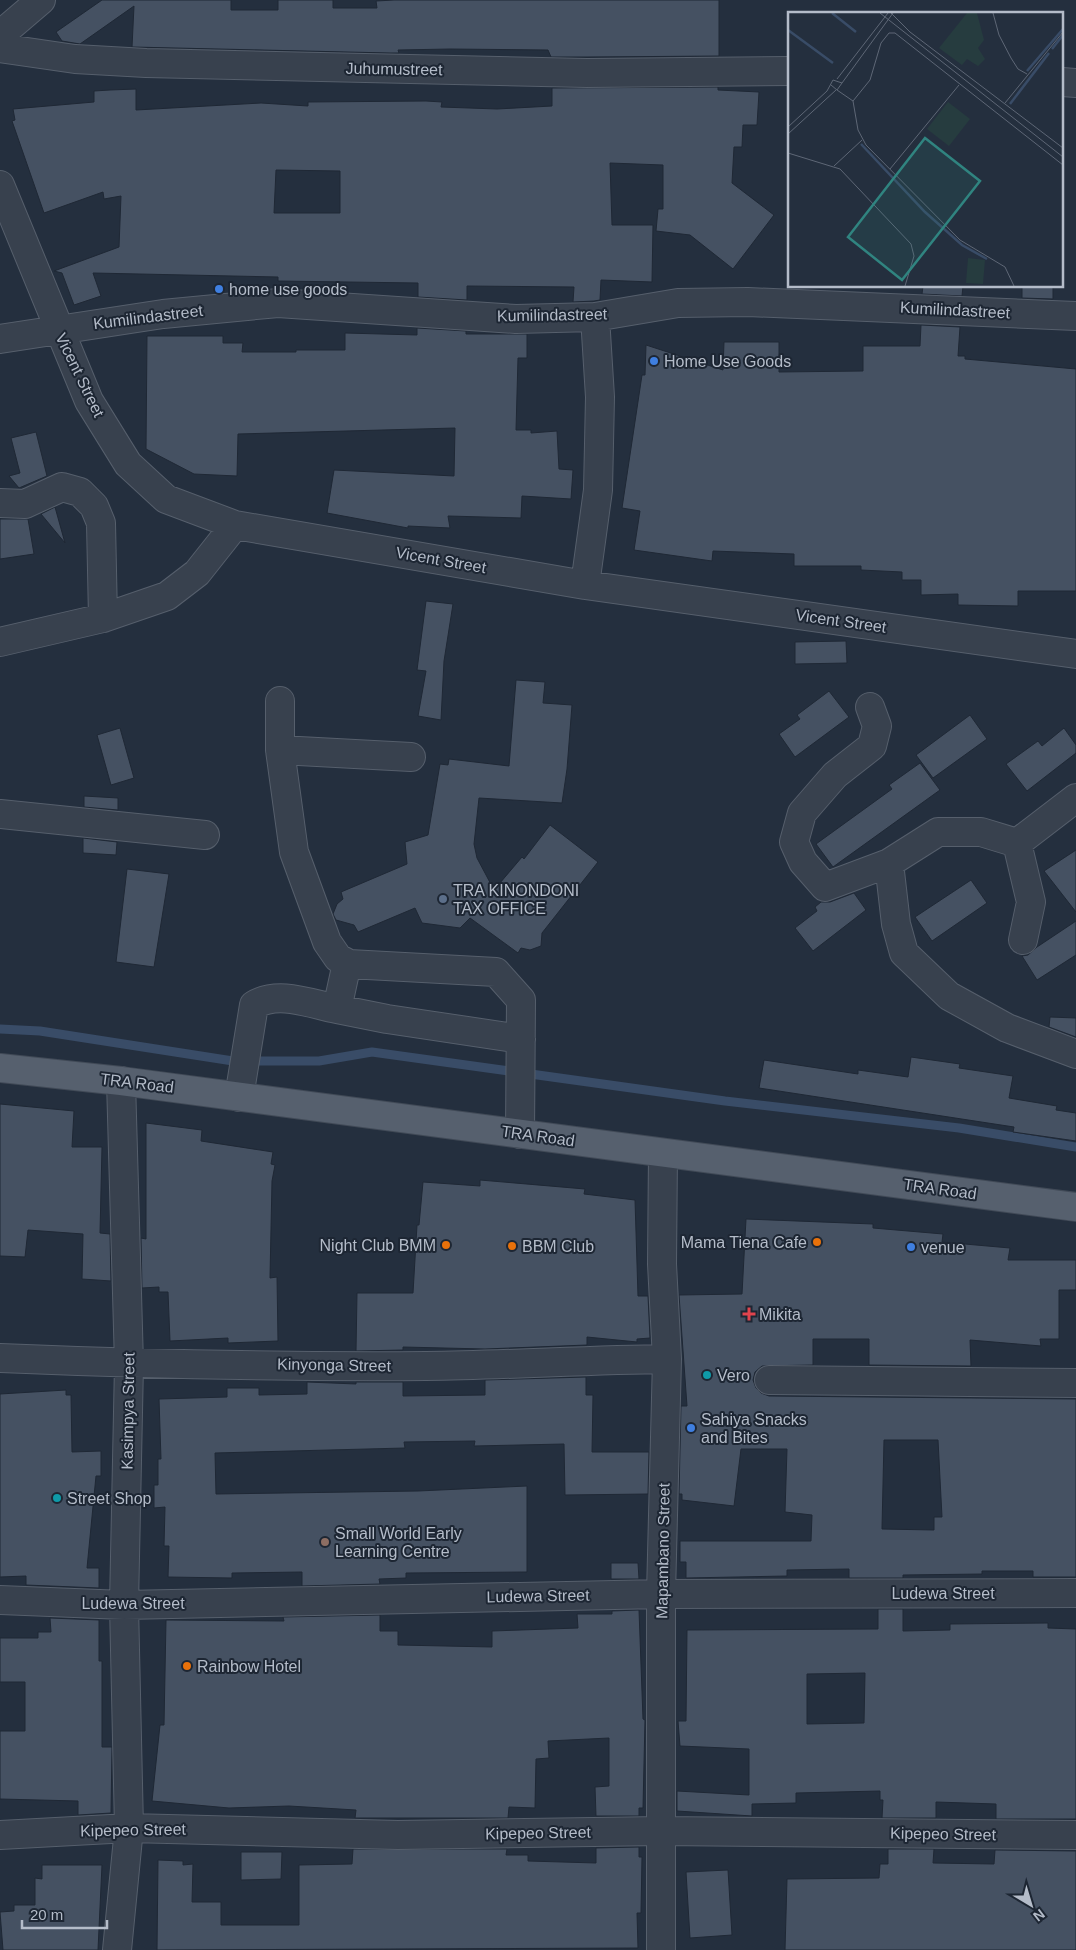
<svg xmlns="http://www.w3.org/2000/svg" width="1076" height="1950" viewBox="0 0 1076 1950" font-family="Helvetica,sans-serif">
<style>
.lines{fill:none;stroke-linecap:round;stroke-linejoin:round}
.stream{stroke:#394c67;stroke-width:9}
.building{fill:#455162;stroke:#1f2835;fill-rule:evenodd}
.minor-casing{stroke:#565f6c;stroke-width:30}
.major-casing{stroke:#414a57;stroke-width:30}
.minor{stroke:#38414e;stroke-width:28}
.major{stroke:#56606e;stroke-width:28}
.shop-dot{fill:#3f7fe0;stroke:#1d2633;stroke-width:2}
.service-dot{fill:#5c6f8a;stroke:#1d2633;stroke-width:2}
.food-dot{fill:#e8710a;stroke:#1d2633;stroke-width:2}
.health-dot{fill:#e0444e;stroke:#1d2633;stroke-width:2}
.culture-dot{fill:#0f9aa8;stroke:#1d2633;stroke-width:2}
.education-dot{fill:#8d6e63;stroke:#1d2633;stroke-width:2}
.labels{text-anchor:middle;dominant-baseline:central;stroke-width:4;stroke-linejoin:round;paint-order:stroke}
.street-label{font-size:16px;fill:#b4bcc9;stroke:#1d2633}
.poi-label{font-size:16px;fill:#b4bcc9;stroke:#1d2633;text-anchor:start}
.inset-river{fill:none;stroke:#394c67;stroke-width:2.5}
.inset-road{fill:none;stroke:#5e6776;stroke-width:1}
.view{fill:#308480;fill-opacity:0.15;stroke:#308480;stroke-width:2.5}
.inset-edge{fill:none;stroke:#b4bcc9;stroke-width:2.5}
</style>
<rect width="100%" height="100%" fill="#242f3e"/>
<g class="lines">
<!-- stream -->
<path class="stream" d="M 0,1029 L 40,1031 L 233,1061 L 319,1061 L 372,1052 L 725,1101 L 959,1128 L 1076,1147"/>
</g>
<!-- building -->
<path class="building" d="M 102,0 L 231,0 L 231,10 L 278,10 L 278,0 L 333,0 L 333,8 L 377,8 L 376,1 L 394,0 L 719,0 L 719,56 L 587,57 L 551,57 L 548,50 L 450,49 L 398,50 L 399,53 L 390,53 L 132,47 L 134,6 L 80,44 L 62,41 L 56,32 Z
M 718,87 L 718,90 L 759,92 L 757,125 L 743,125 L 742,147 L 734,147 L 732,183 L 774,215 L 733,269 L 690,235 L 656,231 L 658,209 L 663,209 L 663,165 L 610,163 L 612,225 L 653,225 L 652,282 L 601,280 L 600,300 L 594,301 L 573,302 L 574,287 L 467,286 L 467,300 L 418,297 L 418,283 L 278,281 L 278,277 L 93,273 L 101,296 L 74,305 L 62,273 L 54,271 L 119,247 L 121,196 L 104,199 L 103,192 L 44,213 L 12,121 L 15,120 L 13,109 L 94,102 L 94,91 L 110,90 L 136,89 L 136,110 L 261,103 L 308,106 L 308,102 L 426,101 L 442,102 L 441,107 L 497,109 L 552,106 L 552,88 ZM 276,170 L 340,171 L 340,213 L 274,213 Z
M 923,286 L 963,286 L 962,296 L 922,294 Z
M 1022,286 L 1053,286 L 1053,299 L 1022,298 Z
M 921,325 L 960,327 L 958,356 L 965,356 L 965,359 L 1076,369 L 1076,591 L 1018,591 L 1018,606 L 958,605 L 958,594 L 921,595 L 921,580 L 902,580 L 902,572 L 861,570 L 861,566 L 794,566 L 794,554 L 713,551 L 712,561 L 634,550 L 640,511 L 622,508 L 642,375 L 645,375 L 646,345 L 723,370 L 724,342 L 779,342 L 779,372 L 863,371 L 863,346 L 920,346 Z
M 417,328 L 466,331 L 466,334 L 527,334 L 527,358 L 518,358 L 516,430 L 531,430 L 531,433 L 557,431 L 559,469 L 573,470 L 571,499 L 522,496 L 521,518 L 448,516 L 450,528 L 408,526 L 408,528 L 327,513 L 334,470 L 454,476 L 455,428 L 238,434 L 237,476 L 194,474 L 146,449 L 147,336 L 223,336 L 223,343 L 243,343 L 242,352 L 296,352 L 296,350 L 345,350 L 345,333 L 417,335 Z
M 36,432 L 47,476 L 19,488 L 9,476 L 20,473 L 11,438 Z
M 55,507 L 65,543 L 41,514 Z
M 0,519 L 28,519 L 34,554 L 0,559 Z
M 426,601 L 453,604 L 444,661 L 441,720 L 418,716 L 426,671 L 417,670 Z
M 846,641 L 847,663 L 795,664 L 795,642 Z
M 516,680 L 545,682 L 543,703 L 572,705 L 567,769 L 562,803 L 479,798 L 474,844 L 477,858 L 494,890 L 522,857 L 524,859 L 550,825 L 598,862 L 542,933 L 541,946 L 530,950 L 521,948 L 518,953 L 470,918 L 460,928 L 422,923 L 415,908 L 358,932 L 354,925 L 336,920 L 333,914 L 337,904 L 343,899 L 341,892 L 407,864 L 405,842 L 428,835 L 440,764 L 448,765 L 449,759 L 509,766 Z
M 829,691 L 849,717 L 795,757 L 779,734 L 800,719 L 797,715 Z
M 970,715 L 987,739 L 933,778 L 916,755 Z
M 120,728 L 134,778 L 111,785 L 97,735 Z
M 1064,728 L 1076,745 L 1076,753 L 1027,791 L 1006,764 L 1038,741 L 1042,746 Z
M 920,763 L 940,790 L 833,867 L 816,844 L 892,789 L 889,785 Z
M 84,796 L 118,798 L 118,810 L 84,807 Z
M 83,838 L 117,842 L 116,855 L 83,853 Z
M 1076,850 L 1076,912 L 1044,871 Z
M 127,869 L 169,874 L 154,967 L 116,962 Z
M 971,880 L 987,903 L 932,941 L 915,917 Z
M 854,893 L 866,910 L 813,951 L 795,928 L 817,911 L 815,907 L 821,902 L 830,902 Z
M 1076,921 L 1076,955 L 1037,980 L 1022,956 L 1028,955 L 1037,947 Z
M 1050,1017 L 1076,1018 L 1076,1037 L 1049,1027 Z
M 911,1057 L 960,1064 L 959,1068 L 1013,1076 L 1009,1098 L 1057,1106 L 1056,1110 L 1076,1113 L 1076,1141 L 1013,1132 L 1014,1127 L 759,1088 L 764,1060 L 858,1074 L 858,1070 L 908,1077 Z
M 0,1104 L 74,1111 L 72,1147 L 102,1147 L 100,1233 L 110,1234 L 111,1281 L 82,1279 L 83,1234 L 28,1230 L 25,1257 L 0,1256 Z
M 146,1123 L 202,1130 L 201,1141 L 273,1152 L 271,1164 L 275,1165 L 272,1181 L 270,1278 L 277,1277 L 278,1341 L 228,1343 L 228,1338 L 170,1341 L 168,1292 L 159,1292 L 159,1287 L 142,1288 L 141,1238 L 146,1239 Z
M 480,1180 L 585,1189 L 584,1194 L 635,1200 L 638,1296 L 648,1296 L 650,1338 L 637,1339 L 637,1342 L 587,1337 L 587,1345 L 485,1349 L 403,1347 L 403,1350 L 356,1351 L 357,1293 L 413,1293 L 417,1225 L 419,1225 L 423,1182 L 480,1186 Z
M 746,1219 L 873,1224 L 873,1228 L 943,1234 L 942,1242 L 1010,1248 L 1008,1260 L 1076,1260 L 1076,1290 L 1059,1290 L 1059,1339 L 1040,1339 L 1041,1346 L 970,1340 L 971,1366 L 869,1365 L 869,1339 L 813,1339 L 813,1365 L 762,1366 L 755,1372 L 753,1380 L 756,1388 L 761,1393 L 769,1396 L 1076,1399 L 1076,1577 L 1033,1577 L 1033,1571 L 982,1571 L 982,1574 L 903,1575 L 903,1578 L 849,1578 L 849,1569 L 787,1570 L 787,1576 L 686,1578 L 686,1562 L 680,1562 L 680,1541 L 811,1541 L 812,1515 L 785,1512 L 787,1449 L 741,1449 L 734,1506 L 682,1500 L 682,1494 L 679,1494 L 681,1406 L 687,1406 L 679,1295 L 742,1294 ZM 884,1440 L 938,1440 L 942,1517 L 934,1517 L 934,1530 L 882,1529 Z
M 586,1377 L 586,1395 L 593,1395 L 592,1452 L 649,1452 L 648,1494 L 565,1495 L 564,1444 L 474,1446 L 475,1441 L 404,1442 L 405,1448 L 215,1453 L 216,1494 L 418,1491 L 527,1486 L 527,1572 L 406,1573 L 406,1578 L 379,1579 L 380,1584 L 302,1586 L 302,1572 L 232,1573 L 232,1578 L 168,1577 L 169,1546 L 164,1546 L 165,1507 L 154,1508 L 154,1485 L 158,1485 L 158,1459 L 161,1459 L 159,1399 L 227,1397 L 227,1388 L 259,1388 L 259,1395 L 307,1394 L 307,1382 L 356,1384 L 356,1382 L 403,1382 L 403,1396 L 485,1395 L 485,1380 Z
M 66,1390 L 66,1395 L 71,1395 L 72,1452 L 101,1451 L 101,1476 L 96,1476 L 87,1568 L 99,1568 L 99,1588 L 26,1585 L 26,1576 L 0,1577 L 0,1394 Z
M 611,1563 L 638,1563 L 639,1579 L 611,1579 Z
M 878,1609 L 903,1609 L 903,1631 L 950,1630 L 950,1624 L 1048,1623 L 1048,1628 L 1076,1629 L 1076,1819 L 996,1819 L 996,1804 L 936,1802 L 936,1818 L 882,1818 L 883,1800 L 880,1800 L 880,1791 L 796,1793 L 796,1803 L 752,1804 L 752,1816 L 677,1811 L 677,1791 L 749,1795 L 749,1749 L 680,1746 L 678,1721 L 686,1721 L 687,1630 L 878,1629 ZM 865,1673 L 864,1723 L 807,1724 L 807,1674 Z
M 639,1610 L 643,1719 L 645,1720 L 643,1808 L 639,1808 L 639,1816 L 596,1816 L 595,1787 L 609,1786 L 609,1738 L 548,1741 L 549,1758 L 536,1759 L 535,1808 L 509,1807 L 508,1818 L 355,1818 L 356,1810 L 289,1806 L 229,1808 L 152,1801 L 160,1725 L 164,1725 L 166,1620 L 284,1621 L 283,1617 L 380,1615 L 380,1631 L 398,1631 L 398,1645 L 492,1647 L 492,1631 L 578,1628 L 577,1614 L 612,1614 L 612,1611 Z
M 50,1618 L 99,1620 L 99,1661 L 102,1661 L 102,1747 L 112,1747 L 111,1813 L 78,1815 L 78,1801 L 0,1799 L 0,1731 L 25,1731 L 25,1682 L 0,1682 L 0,1638 L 38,1638 L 38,1632 L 51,1632 Z
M 639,1847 L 639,1857 L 642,1857 L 641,1913 L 637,1913 L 638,1948 L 157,1950 L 158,1860 L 183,1861 L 183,1865 L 193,1864 L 192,1902 L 221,1902 L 221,1925 L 299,1925 L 299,1865 L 352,1864 L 353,1849 L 507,1849 L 506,1855 L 528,1855 L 528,1861 L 596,1863 L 596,1848 Z
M 888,1849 L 934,1849 L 933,1863 L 994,1864 L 995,1850 L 1076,1851 L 1076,1950 L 785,1950 L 787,1879 L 879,1878 L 880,1864 L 888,1864 Z
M 241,1852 L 282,1852 L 281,1879 L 241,1880 Z
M 42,1865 L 102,1865 L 98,1950 L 3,1950 L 0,1912 L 14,1911 L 14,1905 L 35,1905 L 35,1878 L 42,1879 Z
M 728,1870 L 732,1935 L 690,1938 L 686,1872 Z"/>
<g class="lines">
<defs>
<path id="minor" d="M 0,35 L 41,0
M 0,48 L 75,59 L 146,63 L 587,73 L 790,71
M 1062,82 L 1076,83
M 0,185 L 89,401 L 128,464 L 166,499 L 235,525 L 585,585 L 1076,654
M 0,339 L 163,314 L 278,303 L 516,319 L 595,317 L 678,303 L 748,302 L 1076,316
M 0,503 L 25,504 L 62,487 L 80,492 L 94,506 L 101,523 L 103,618
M 585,585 L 598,490 L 600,397 L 595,317
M 0,642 L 103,618 L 167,596 L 197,573 L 235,525
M 280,701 L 280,750 L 294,852 L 327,942 L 338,958 L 349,964 L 496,972 L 521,1000 L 520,1134
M 870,707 L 877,726 L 872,746 L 835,775 L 802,813 L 794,842 L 803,862 L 825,887 L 889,863 L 938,832 L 981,832 L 1017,843
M 280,750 L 411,757
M 0,814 L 205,835
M 889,863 L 896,924 L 904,953 L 949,996 L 1007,1028 L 1076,1054
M 1023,940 L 1031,902 L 1017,843 L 1076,798
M 347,963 L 337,1009 L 387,1019 L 521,1039
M 239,1097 L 254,1005 C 279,990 311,1004 337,1009
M 0,1358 C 142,1364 284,1367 426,1366 C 507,1365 587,1360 667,1359
M 769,1380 L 1076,1383
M 0,1600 L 124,1605 L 661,1594 L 1076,1593
M 0,1835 L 129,1828 L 398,1835 L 661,1831 L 1076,1835
M 117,1950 L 129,1828 L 124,1605 L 129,1364 L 121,1081
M 661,1950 L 661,1594 L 667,1359 L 662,1264 L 663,1153"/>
<path id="major" d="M 0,1068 L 121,1081 L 1076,1207"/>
</defs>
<!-- minor casing -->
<use href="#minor" class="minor-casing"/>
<!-- major casing -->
<use href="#major" class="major-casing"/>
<!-- minor -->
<use href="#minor" class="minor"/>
<!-- major -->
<use href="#major" class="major"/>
</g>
<!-- markers -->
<g class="shop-dot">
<circle cx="219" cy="289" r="5"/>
<circle cx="654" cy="361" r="5"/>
<circle cx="911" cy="1247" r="5"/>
<circle cx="691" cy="1428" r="5"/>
</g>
<circle class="service-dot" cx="443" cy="899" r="5"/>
<g class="food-dot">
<circle cx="817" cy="1242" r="5"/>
<circle cx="446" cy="1245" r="5"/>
<circle cx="512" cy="1246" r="5"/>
<circle cx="187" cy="1666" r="5"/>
</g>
<path class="health-dot" d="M746.5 1306.5h5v5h5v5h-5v5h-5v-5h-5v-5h5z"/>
<g class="culture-dot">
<circle cx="707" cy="1375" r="5"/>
<circle cx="57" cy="1498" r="5"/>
</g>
<circle class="education-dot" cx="325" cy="1542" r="5"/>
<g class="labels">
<!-- street labels -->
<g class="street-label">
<text transform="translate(394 69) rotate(1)">Juhumustreet</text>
<text transform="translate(955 310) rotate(3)">Kumilindastreet</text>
<text transform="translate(552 315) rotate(-1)">Kumilindastreet</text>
<text transform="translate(148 317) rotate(-7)">Kumilindastreet</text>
<text transform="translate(80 375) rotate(64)">Vicent Street</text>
<text transform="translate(441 560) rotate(10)">Vicent Street</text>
<text transform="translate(841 621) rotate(8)">Vicent Street</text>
<text transform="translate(137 1083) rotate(7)">TRA Road</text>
<text transform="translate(538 1136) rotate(8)">TRA Road</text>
<text transform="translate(940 1189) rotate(8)">TRA Road</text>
<text transform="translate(334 1365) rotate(1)">Kinyonga Street</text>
<text transform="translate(128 1411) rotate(-89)">Kasimpya Street</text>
<text transform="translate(663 1551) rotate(-89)">Mapambano Street</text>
<text x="943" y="1593">Ludewa Street</text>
<text transform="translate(538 1596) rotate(-1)">Ludewa Street</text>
<text x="133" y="1603">Ludewa Street</text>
<text transform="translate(133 1830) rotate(-1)">Kipepeo Street</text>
<text transform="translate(538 1833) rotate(-1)">Kipepeo Street</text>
<text transform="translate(943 1834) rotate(1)">Kipepeo Street</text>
</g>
<!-- poi labels -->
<g class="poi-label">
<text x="229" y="289">home use goods</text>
<text x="664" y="361">Home Use Goods</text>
<text x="453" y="890">TRA KINONDONI<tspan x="453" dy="18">TAX OFFICE</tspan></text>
<text x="807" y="1242" text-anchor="end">Mama Tiena Cafe</text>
<text x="436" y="1245" text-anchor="end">Night Club BMM</text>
<text x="522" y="1246">BBM Club</text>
<text x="921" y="1247">venue</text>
<text x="759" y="1314">Mikita</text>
<text x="717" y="1375">Vero</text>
<text x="701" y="1419">Sahiya Snacks<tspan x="701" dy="18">and Bites</tspan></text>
<text x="67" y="1498">Street Shop</text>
<text x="335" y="1533">Small World Early<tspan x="335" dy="18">Learning Centre</tspan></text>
<text x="197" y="1666">Rainbow Hotel</text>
</g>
</g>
<!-- overview -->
<g transform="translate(788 12)">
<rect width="275" height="275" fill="#242f3e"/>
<path d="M 179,1 L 189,1 L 196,28 L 190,36 L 197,47 L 190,54 L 179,47 L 174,53 L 151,36 ZM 160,90 L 182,107 L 161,134 L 139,117 ZM 180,246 L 197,248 L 195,272 L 178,271 Z" fill="#263c3f"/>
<path class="inset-river" d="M 44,1 L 68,20M 0,18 L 45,51M 264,37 L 275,23M 239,59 L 275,17M 222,92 L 261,41M 73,132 L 137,200 L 174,233 L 199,247"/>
<path class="inset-road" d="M 92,1 L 275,145M 103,1 L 122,20 L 275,136M 205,1 L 211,23 L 223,46 L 230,57 L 239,62M 49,67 L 100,1M 54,71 L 105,1M 49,78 L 65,89 L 70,118 L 78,133 L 172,228 L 217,255 L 226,274M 65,89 L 82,68 L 93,31 L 101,21 L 107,21 L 275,153M 217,91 L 275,20M 0,115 L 39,79 L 45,68 L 54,71 L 49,78 L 43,73M 0,122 L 48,78M 0,141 L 52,157 L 123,232 L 126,244 L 117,274M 46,154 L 74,128M 102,157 L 171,73"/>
<path class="view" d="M 137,126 L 192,169 L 114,268 L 60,225 Z"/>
<rect width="275" height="275" class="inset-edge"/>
</g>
<!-- north arrow -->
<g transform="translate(1031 1905) rotate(142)" stroke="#1d2633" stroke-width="4" paint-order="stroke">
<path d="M0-4L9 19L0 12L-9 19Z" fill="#b4bcc9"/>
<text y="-8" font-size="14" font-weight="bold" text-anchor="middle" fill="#b4bcc9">N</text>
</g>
<!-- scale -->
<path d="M22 1920v8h85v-8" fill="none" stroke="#b4bcc9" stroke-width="2.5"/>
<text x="30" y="1920" font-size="15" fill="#b4bcc9" stroke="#1d2633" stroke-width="4" paint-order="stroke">20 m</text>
</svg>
